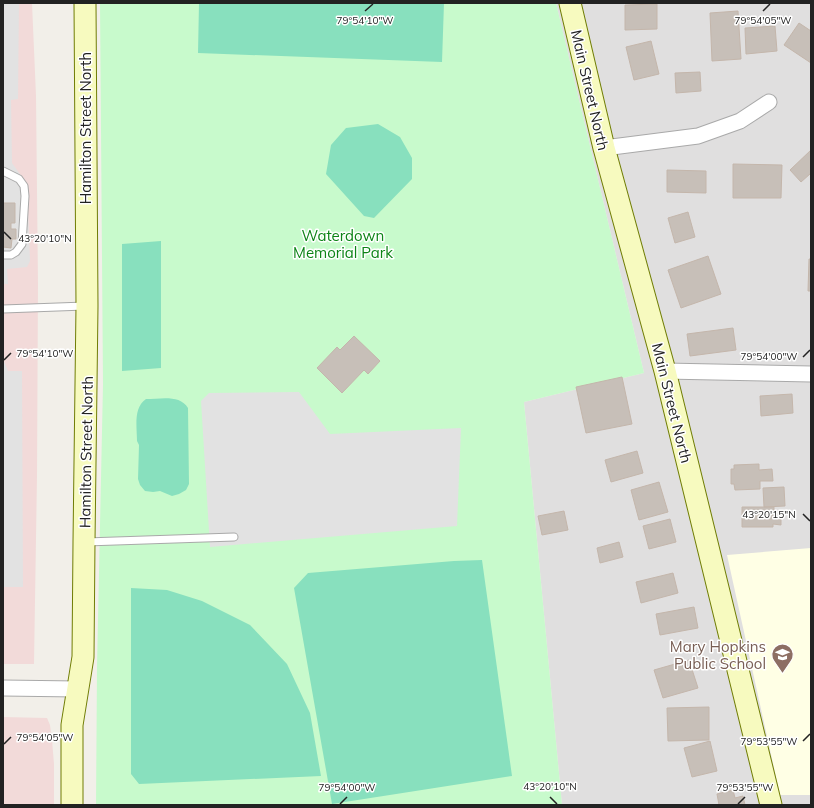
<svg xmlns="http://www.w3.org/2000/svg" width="814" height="808" viewBox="0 0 814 808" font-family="Mulish,sans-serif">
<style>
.residential{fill:#e0dfdf}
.commercial{fill:#f2dad9}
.education{fill:#ffffe5}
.park{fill:#c8facc}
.pitch{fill:#88e0be}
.parking{fill:#e2e2e2}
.building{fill:#c7bfb8;stroke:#c4b6ab}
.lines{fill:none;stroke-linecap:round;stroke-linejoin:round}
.lane-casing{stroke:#a9a9a9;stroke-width:9}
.street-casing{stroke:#a9a9a9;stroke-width:17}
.secondary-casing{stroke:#707d05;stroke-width:23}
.lane{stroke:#fff;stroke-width:7}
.street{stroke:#fff;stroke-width:15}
.secondary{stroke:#f7fabf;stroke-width:21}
.ticks{fill:none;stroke:#222;stroke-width:1.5}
.labels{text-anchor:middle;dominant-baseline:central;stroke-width:3;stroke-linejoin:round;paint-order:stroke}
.street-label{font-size:15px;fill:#222;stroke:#fff}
.park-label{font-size:15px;fill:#0c8416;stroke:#fff}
.education-label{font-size:15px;fill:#785e54;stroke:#fff;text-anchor:end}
.ticks-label{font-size:10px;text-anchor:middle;fill:#222;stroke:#fff;stroke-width:3;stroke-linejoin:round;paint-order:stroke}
</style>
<rect width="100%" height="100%" fill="#f2efe9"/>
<!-- residential -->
<path class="residential" d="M 556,3 L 811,3 L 811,805 L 562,805 L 524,402 L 644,373 Z"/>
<!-- commercial -->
<path class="commercial" d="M 3,3 L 32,3 L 36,96 L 38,284 L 37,476 L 34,664 L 3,664 Z
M 3,717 L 47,718 L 50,725 L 52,740 L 54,764 L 54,805 L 3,805 Z"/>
<!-- education -->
<path class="education" d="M 811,548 L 811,795 L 780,795 L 727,555 Z"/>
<!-- park -->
<path class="park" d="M 100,3 L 556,3 L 644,373 L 524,402 L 562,805 L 96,805 L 97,667 L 103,384 Z"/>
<!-- pitch -->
<path class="pitch" d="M 199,3 L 444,3 L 442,62 L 198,53 Z
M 378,124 L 400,137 L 412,158 L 412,179 L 374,218 L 364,216 L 326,174 L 331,145 L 346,128 Z
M 161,241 L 161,368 L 122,371 L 122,244 Z
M 146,399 C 160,399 180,394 188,408 L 189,484 L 186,490 L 179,494 L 172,496 L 160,491 L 153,492 L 145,491 L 140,485 L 138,479 L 139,445 L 137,441 C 137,427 133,408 146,399 Z
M 482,560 L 512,776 L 332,804 L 294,588 L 308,573 L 454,561 Z
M 131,588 L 167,590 L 202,601 L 250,625 L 287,664 L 310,713 L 321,776 L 139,784 L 131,774 Z"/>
<!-- parking -->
<path class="parking" d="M 3,3 L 19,3 L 18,99 L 11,100 L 12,163 L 27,184 L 30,261 L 27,267 L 7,269 L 8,284 L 3,284 Z
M 3,359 L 8,371 L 22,371 L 23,587 L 3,587 Z
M 299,392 L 330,434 L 461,428 L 457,526 L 210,547 L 201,401 L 209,393 Z"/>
<!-- building -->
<path class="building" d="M 657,4 L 657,29 L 625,30 L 625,5 Z
M 738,11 L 741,59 L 712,61 L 710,13 Z
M 799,23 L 811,31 L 811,63 L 784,45 Z
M 775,26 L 777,51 L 746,54 L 745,28 Z
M 651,41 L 659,74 L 634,80 L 626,47 Z
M 700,72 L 701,91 L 676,93 L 675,73 Z
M 811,150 L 811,175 L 810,174 L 801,182 L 790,170 Z
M 733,164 L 782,165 L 781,198 L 733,198 Z
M 667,170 L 706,171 L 706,193 L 667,192 Z
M 3,203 L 15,203 L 15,223 L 11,223 L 11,229 L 16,229 L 16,239 L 12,239 L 11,248 L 3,247 Z
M 688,212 L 695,237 L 675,243 L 668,218 Z
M 708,256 L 721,294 L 681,308 L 668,270 Z
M 809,259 L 811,259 L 811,291 L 808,291 Z
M 733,328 L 736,350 L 690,356 L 687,334 Z
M 354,336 L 380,361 L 368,374 L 364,370 L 342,393 L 317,368 L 337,347 L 340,350 Z
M 622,377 L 632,424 L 586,433 L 576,387 Z
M 792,394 L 793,413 L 761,416 L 760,396 Z
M 637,451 L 643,473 L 611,482 L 605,460 Z
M 759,464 L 759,470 L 772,469 L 773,481 L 760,481 L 760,489 L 735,490 L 734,484 L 731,484 L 731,469 L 734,469 L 734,465 Z
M 659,482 L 668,512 L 639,520 L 631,490 Z
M 784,487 L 785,506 L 764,507 L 763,488 Z
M 742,507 L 774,507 L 774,514 L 781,514 L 781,525 L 773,524 L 773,527 L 742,527 Z
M 564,511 L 568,530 L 542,535 L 538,516 Z
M 670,519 L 676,542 L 649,549 L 643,526 Z
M 619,542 L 623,557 L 600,563 L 597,548 Z
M 673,573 L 678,593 L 641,603 L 636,582 Z
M 694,607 L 698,628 L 660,635 L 656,614 Z
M 689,660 L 698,688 L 663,698 L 654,670 Z
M 709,707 L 709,740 L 668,741 L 667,708 Z
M 710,741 L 717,771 L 692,777 L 684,748 Z
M 733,790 L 735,798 L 743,796 L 745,805 L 719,805 L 717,794 Z"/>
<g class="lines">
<defs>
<path id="lane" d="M 3,171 L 19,179 L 24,186 L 25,196 L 22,244 L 16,252 L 11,255 L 3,255
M 3,309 L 85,306
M 86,542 L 234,537"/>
<path id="street" d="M 604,148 L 698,136 L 740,121 L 769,102
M 665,371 L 811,374
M 3,688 L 77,689"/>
<path id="secondary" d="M 570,3 L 604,148 L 665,371 L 771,805
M 72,805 L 72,725 L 83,657 L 84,542 L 87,306 L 85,3"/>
</defs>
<!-- lane casing -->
<use href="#lane" class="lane-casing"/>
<!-- street casing -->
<use href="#street" class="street-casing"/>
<!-- secondary casing -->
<use href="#secondary" class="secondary-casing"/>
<!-- lane -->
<use href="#lane" class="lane"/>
<!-- street -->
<use href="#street" class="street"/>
<!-- secondary -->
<use href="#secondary" class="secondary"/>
</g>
<!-- ticks -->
<path class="ticks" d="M 365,11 L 373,4M 763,11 L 770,4M 4,232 L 11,239M 803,357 L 810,350M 4,360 L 11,353M 803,514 L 810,521M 803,741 L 810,734M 4,744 L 11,737M 550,797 L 557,804M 340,804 L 347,797M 738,804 L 745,797"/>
<!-- icons -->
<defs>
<symbol id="school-pin" viewBox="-11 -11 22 30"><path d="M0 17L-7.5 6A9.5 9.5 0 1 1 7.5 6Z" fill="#8d6e63" stroke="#fff"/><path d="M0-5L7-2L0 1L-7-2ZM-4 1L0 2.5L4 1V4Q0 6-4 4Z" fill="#fff"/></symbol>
</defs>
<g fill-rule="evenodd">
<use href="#school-pin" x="770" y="642" width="25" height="34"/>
</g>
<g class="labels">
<!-- street labels -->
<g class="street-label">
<text transform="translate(590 90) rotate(77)">Main Street North</text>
<text transform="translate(85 128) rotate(-90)">Hamilton Street North</text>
<text transform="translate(672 403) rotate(76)">Main Street North</text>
<text transform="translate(86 452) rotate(-89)">Hamilton Street North</text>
</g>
<!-- park labels -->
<g class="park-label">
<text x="343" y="235">Waterdown<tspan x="343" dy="17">Memorial Park</tspan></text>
</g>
<!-- education labels -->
<g class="education-label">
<text x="766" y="646">Mary Hopkins<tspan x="766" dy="17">Public School</tspan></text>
</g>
</g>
<g class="ticks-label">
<text x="365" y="24">79°54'10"W</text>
<text x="763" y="24">79°54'05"W</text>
<text x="45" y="242">43°20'10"N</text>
<text x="45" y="357">79°54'10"W</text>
<text x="769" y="360">79°54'00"W</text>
<text x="769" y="518">43°20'15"N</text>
<text x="45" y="741">79°54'05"W</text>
<text x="769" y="745">79°53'55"W</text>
<text x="550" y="790">43°20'10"N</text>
<text x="347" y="791">79°54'00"W</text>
<text x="745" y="791">79°53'55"W</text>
</g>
<!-- border -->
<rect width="814" height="808" fill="none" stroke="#222222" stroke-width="8"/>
</svg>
